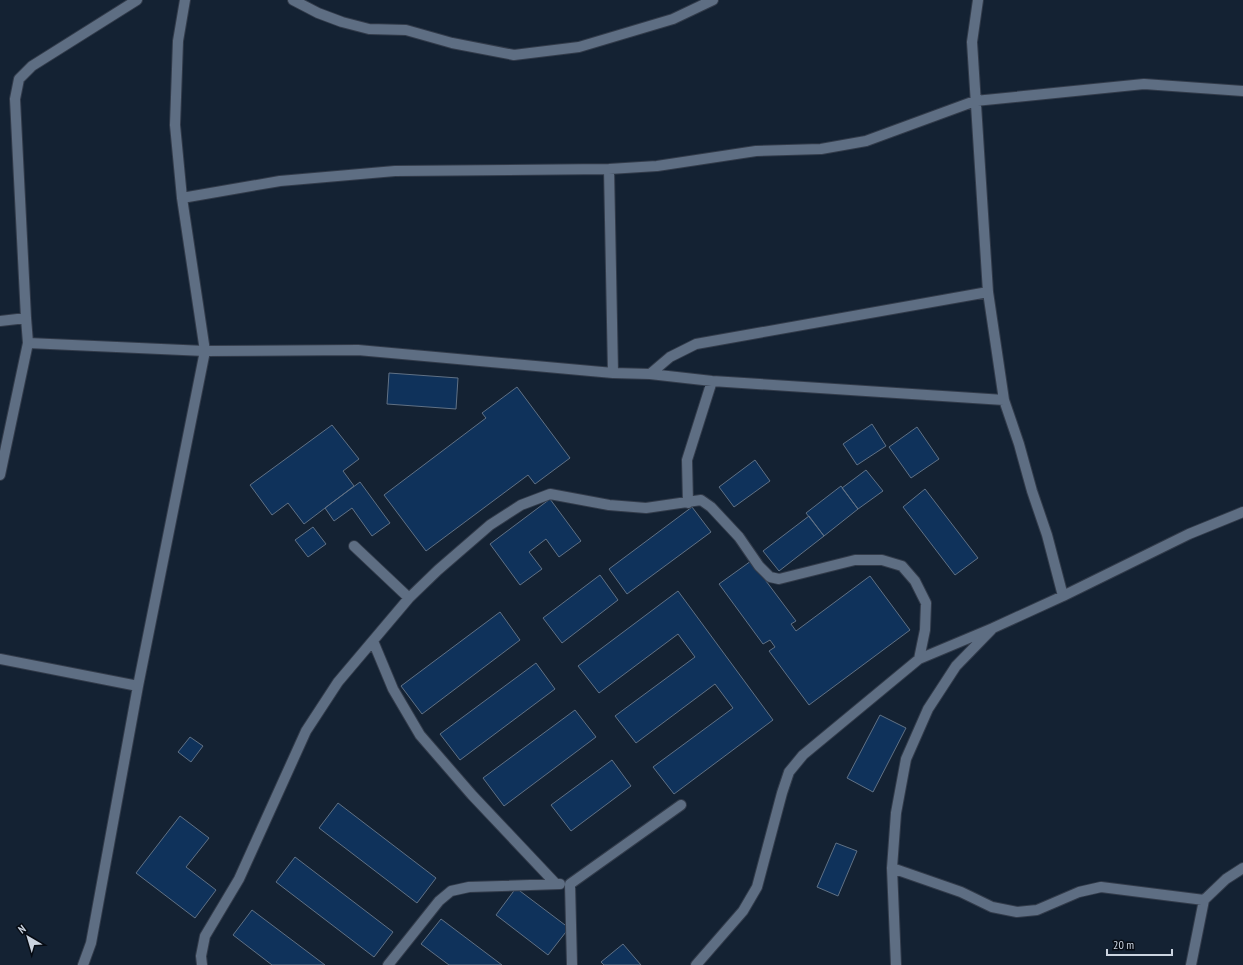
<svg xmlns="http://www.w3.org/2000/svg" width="1243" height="965" viewBox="0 0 1243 965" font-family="'PT Sans Narrow',sans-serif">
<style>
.building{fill:#0f325b;stroke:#607185}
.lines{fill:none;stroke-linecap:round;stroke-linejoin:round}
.minor-casing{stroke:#323b4a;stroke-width:12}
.minor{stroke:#5e6e83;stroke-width:10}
</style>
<rect width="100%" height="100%" fill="#142233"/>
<!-- building -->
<path class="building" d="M 389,373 L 458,378 L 456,409 L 387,404 Z
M 517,387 L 570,458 L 535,484 L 528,475 L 426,551 L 384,495 L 486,418 L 482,413 Z
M 872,424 L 886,446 L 857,465 L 843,444 Z
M 332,425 L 359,459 L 343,471 L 354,486 L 304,524 L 288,503 L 272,515 L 250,485 Z
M 917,427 L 939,459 L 911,478 L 889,447 Z
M 755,460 L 770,481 L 734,507 L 719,487 Z
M 866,470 L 883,491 L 858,509 L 842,488 Z
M 360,482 L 390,523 L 372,536 L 352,508 L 334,521 L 325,508 Z
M 841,486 L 858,509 L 824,536 L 806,513 Z
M 925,489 L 978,558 L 955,575 L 903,507 Z
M 550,499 L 581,541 L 559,557 L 546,539 L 529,552 L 542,569 L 520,585 L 490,544 Z
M 692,507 L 711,532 L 627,594 L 609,569 Z
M 809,516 L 824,536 L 779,571 L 763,551 Z
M 313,527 L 326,544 L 308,557 L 295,540 Z
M 751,561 L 796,621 L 791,624 L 796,631 L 870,576 L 910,630 L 809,705 L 769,651 L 775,647 L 770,640 L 763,644 L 719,584 Z
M 600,575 L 618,600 L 562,643 L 543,618 Z
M 678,591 L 773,720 L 674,794 L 653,767 L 733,708 L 715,684 L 636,743 L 615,716 L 695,657 L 678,634 L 599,693 L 578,666 Z
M 500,612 L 520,640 L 422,714 L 401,686 Z
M 536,663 L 555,689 L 460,760 L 440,734 Z
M 575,710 L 596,737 L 504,806 L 483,778 Z
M 880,715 L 906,728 L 873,792 L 847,778 Z
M 190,737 L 203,746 L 191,762 L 178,752 Z
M 612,760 L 631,786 L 571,831 L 551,805 Z
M 338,803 L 436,878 L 417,903 L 319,828 Z
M 180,816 L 209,838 L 186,867 L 216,890 L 195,918 L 136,873 Z
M 836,843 L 857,851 L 838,896 L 817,887 Z
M 295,857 L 393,932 L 374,957 L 276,882 Z
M 516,888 L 569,928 L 548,955 L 496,915 Z
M 252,910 L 325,965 L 272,965 L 233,935 Z
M 441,919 L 502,965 L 449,965 L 421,944 Z
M 623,944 L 641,965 L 604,965 L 601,962 Z"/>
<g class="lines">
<defs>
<path id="minor" d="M 293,0 L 318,13 L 342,22 L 369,29 L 406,30 L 452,43 L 514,55 L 579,47 L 673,19 L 713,0
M 978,0 L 972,42 L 988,292 L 1004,400 L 1019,444 L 1032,491 L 1047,535 L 1063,596 L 1189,534 L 1243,512
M 609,169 L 613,373
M 182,198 L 280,181 L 395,171 L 609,169 L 657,166 L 756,151 L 821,149 L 866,141 L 975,101 L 1144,84 L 1243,91
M 0,321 L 26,318
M 28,343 L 205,351 L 358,350 L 613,373 L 650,374 L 712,381 L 1004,400
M 650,374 L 670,357 L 696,344 L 988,292
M 0,475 L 28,343 L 26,318 L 15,99 L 19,79 L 32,66 L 137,0
M 688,503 L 687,460 L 712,381
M 409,598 L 438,570 L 490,525 L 521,505 L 550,494 L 609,505 L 646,508 L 701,500 L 711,507 L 739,537 L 759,566 L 770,577 L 779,579 L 855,560 L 882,560 L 902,566 L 915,581 L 926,603 L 925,630 L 919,659
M 373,641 L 393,689 L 420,735 L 472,795 L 556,884
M 0,659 L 138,686
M 892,868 L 961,892 L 992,907 L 1017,912 L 1037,910 L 1079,892 L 1101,887 L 1204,900
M 83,965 L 91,943 L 138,686 L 205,351 L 182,198 L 175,125 L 178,41 L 185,0
M 202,965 L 201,956 L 205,936 L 239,879 L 306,731 L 338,682 L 409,598 L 354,546
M 388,965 L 439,901 L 451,891 L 469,887 L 560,884
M 572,965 L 570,884 L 681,805
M 696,965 L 743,911 L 757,887 L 782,793 L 789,772 L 803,755 L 919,659 L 993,628
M 896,965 L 892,868 L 896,813 L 906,759 L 928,709 L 956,666 L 993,628 L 1063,596
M 1191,965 L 1204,900 L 1226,879 L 1243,868"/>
</defs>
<!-- minor casing -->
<use href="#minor" class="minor-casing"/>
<!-- minor -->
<use href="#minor" class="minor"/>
</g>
<!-- north arrow -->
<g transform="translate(28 937) rotate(322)" stroke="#060b13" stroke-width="3" paint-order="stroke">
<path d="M0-3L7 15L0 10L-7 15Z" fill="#cbd4e0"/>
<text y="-6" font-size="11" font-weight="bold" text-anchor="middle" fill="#cbd4e0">N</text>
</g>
<!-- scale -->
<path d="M1107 949v6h65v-6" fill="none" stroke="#cbd4e0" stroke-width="2"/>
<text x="1113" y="949" font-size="12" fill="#cbd4e0" stroke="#060b13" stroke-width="3" paint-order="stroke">20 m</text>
</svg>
